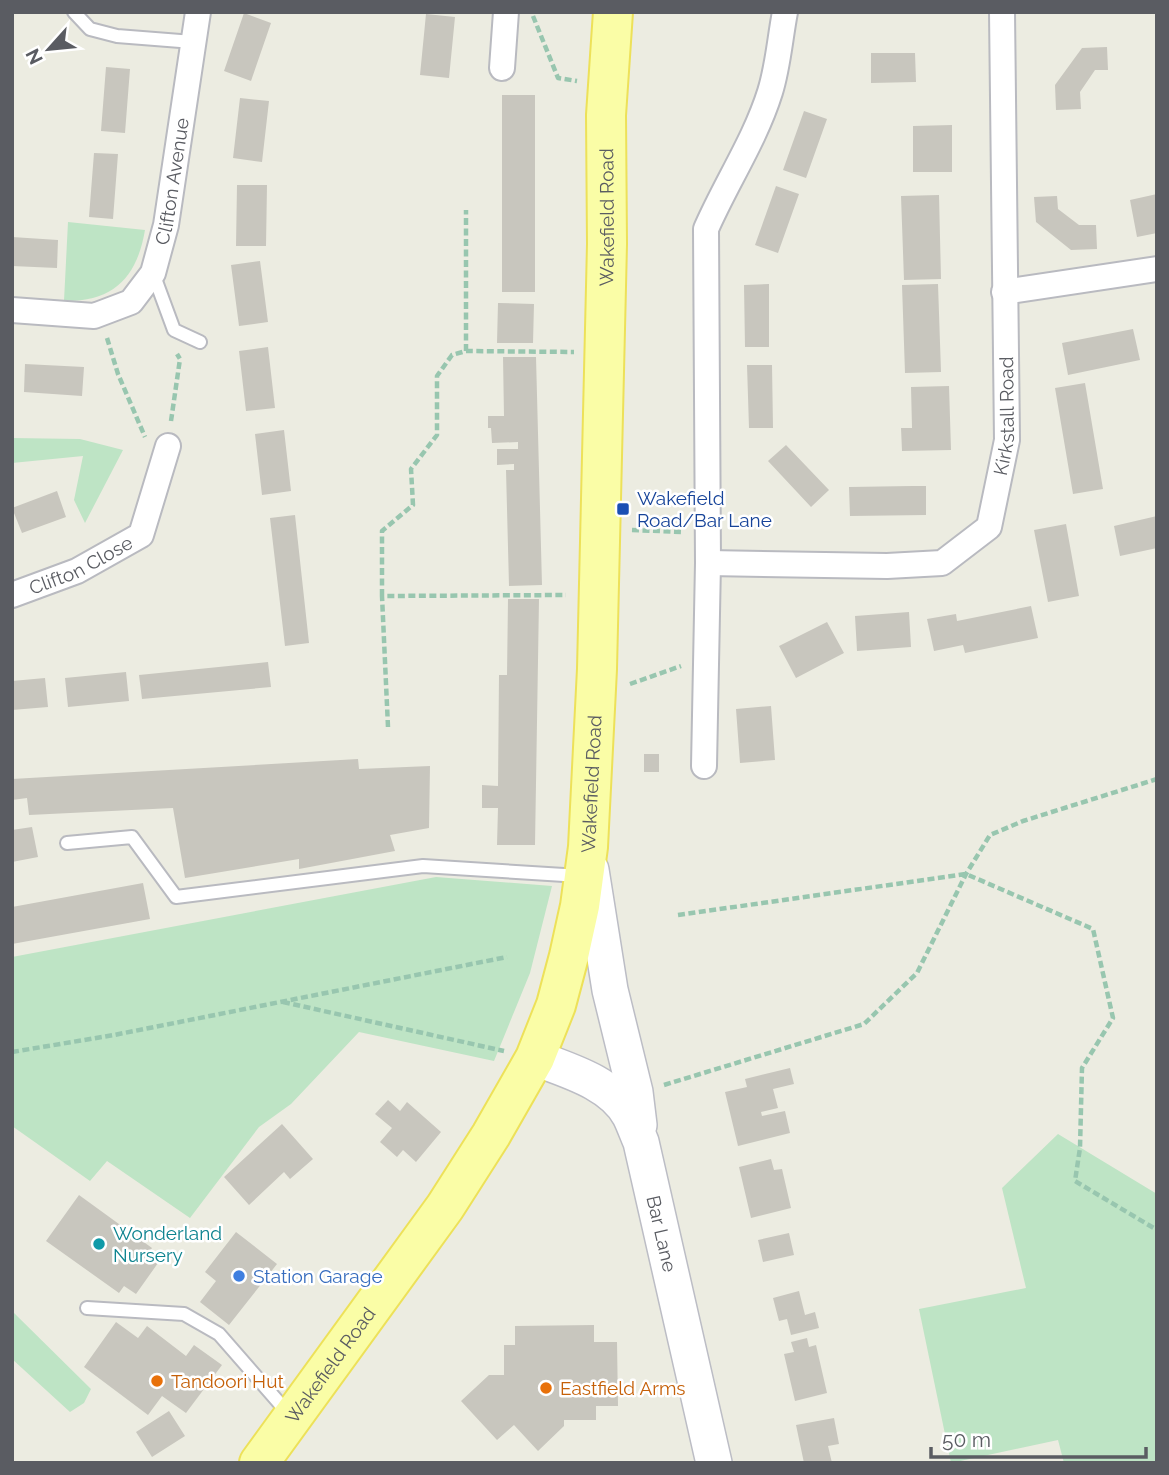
<svg xmlns="http://www.w3.org/2000/svg" width="1169" height="1475" viewBox="0 0 1169 1475" font-family="Raleway,sans-serif">
<style>
.green{fill:#bee4c5}
.building{fill:#c8c6be}
.lines{fill:none;stroke-linecap:round;stroke-linejoin:round}
.service-casing{stroke:#b9bac0;stroke-width:16}
.minor-casing{stroke:#b9bac0;stroke-width:28}
.secondary-casing{stroke:#bcbdc5;stroke-width:38}
.primary-casing{stroke:#ede159;stroke-width:42}
.path{stroke:#98c6af;stroke-width:4.5;stroke-dasharray:7 3.5;stroke-linecap:butt}
.service{stroke:#fff;stroke-width:12}
.minor{stroke:#fff;stroke-width:24}
.secondary{stroke:#fff;stroke-width:35}
.primary{stroke:#fafda6;stroke-width:38}
.transit-dot{fill:#1a4fb4;stroke:#fff;stroke-width:2.5}
.culture-dot{fill:#0f9aa8;stroke:#fff;stroke-width:2.5}
.shop-dot{fill:#3f7fe0;stroke:#fff;stroke-width:2.5}
.food-dot{fill:#e8710a;stroke:#fff;stroke-width:2.5}
.labels{text-anchor:middle;dominant-baseline:central;stroke-width:5;stroke-linejoin:round;paint-order:stroke}
.street-label{font-size:19px;fill:#5a5c62;stroke:#fff}
.transit-label{font-size:19px;fill:#164399;stroke:#fff;text-anchor:start}
.culture-label{font-size:19px;fill:#0d838f;stroke:#fff;text-anchor:start}
.shop-label{font-size:19px;fill:#366cbe;stroke:#fff;text-anchor:start}
.food-label{font-size:19px;fill:#c56008;stroke:#fff;text-anchor:start}
</style>
<rect width="100%" height="100%" fill="#ecece1"/>
<!-- green -->
<path class="green" d="M 68,222 L 145,230 C 137,277 114,302 64,301 Z
M 12,438 L 80,439 L 123,450 L 85,523 L 74,500 L 83,456 L 12,463 Z
M 436,877 L 552,886 L 530,973 L 494,1061 L 359,1032 L 291,1104 L 259,1127 L 190,1218 L 107,1161 L 90,1181 L 12,1126 L 12,957 Z
M 1058,1134 L 1157,1194 L 1157,1463 L 1064,1463 L 1058,1440 L 951,1463 L 919,1309 L 1026,1288 L 1002,1188 Z
M 12,1311 L 91,1389 L 84,1403 L 70,1412 L 12,1359 Z"/>
<!-- building -->
<path class="building" d="M 244,13 L 271,23 L 251,81 L 224,71 Z
M 426,14 L 455,17 L 449,78 L 420,75 Z
M 1107,47 L 1108,70 L 1095,70 L 1080,92 L 1081,109 L 1056,110 L 1055,85 L 1082,48 Z
M 871,53 L 915,53 L 916,82 L 871,83 Z
M 106,67 L 130,69 L 125,133 L 101,131 Z
M 502,95 L 535,95 L 535,292 L 502,292 Z
M 240,98 L 269,101 L 262,162 L 233,158 Z
M 804,111 L 827,119 L 806,178 L 783,170 Z
M 952,125 L 952,172 L 913,172 L 913,126 Z
M 94,153 L 118,154 L 113,219 L 89,217 Z
M 237,185 L 267,185 L 266,246 L 236,246 Z
M 776,186 L 799,194 L 778,253 L 755,245 Z
M 1157,194 L 1157,233 L 1137,237 L 1130,200 Z
M 939,195 L 941,279 L 904,280 L 901,196 Z
M 1057,196 L 1058,209 L 1079,225 L 1096,225 L 1097,249 L 1071,250 L 1036,222 L 1034,197 Z
M 12,237 L 58,240 L 57,268 L 12,266 Z
M 260,261 L 268,322 L 239,326 L 231,265 Z
M 769,284 L 769,347 L 745,347 L 744,285 Z
M 938,284 L 941,372 L 905,373 L 902,285 Z
M 498,303 L 534,304 L 533,343 L 497,343 Z
M 1133,329 L 1140,360 L 1068,375 L 1062,343 Z
M 268,347 L 275,408 L 246,411 L 239,351 Z
M 503,357 L 536,357 L 542,585 L 509,586 L 506,470 L 514,470 L 514,464 L 497,465 L 497,449 L 518,449 L 518,442 L 492,443 L 491,428 L 488,428 L 488,416 L 504,416 Z
M 25,364 L 84,367 L 82,396 L 24,392 Z
M 747,365 L 772,365 L 773,428 L 749,428 Z
M 1085,383 L 1103,489 L 1073,494 L 1055,388 Z
M 949,386 L 951,450 L 902,451 L 901,428 L 912,428 L 911,387 Z
M 284,430 L 291,491 L 262,495 L 255,434 Z
M 786,445 L 829,490 L 811,507 L 768,461 Z
M 912,486 L 926,486 L 926,515 L 850,516 L 849,487 Z
M 57,491 L 66,517 L 22,533 L 12,508 Z
M 295,515 L 309,643 L 285,646 L 270,518 Z
M 1157,516 L 1157,548 L 1120,556 L 1114,526 Z
M 1066,524 L 1079,596 L 1048,602 L 1034,530 Z
M 508,599 L 539,599 L 535,845 L 497,845 L 498,808 L 482,808 L 482,785 L 498,786 L 499,675 L 507,675 Z
M 1031,606 L 1038,638 L 965,653 L 963,645 L 934,651 L 927,619 L 956,614 L 957,621 Z
M 909,612 L 911,647 L 857,651 L 855,616 Z
M 827,622 L 844,653 L 796,678 L 779,646 Z
M 268,662 L 271,687 L 142,699 L 139,675 Z
M 126,672 L 129,701 L 68,707 L 65,678 Z
M 45,678 L 48,707 L 12,710 L 12,681 Z
M 771,706 L 775,760 L 740,763 L 736,709 Z
M 644,754 L 659,754 L 659,772 L 644,772 Z
M 358,759 L 359,769 L 430,766 L 429,828 L 390,835 L 395,851 L 299,869 L 299,859 L 185,878 L 173,808 L 29,815 L 27,798 L 12,800 L 12,779 Z
M 32,827 L 38,857 L 12,862 L 12,830 Z
M 143,883 L 150,919 L 12,944 L 12,907 Z
M 790,1068 L 794,1084 L 773,1089 L 778,1108 L 761,1112 L 762,1116 L 785,1111 L 790,1133 L 738,1146 L 725,1092 L 747,1087 L 745,1079 Z
M 388,1100 L 400,1111 L 407,1102 L 441,1132 L 416,1162 L 403,1150 L 397,1157 L 380,1142 L 392,1128 L 375,1114 Z
M 282,1124 L 313,1159 L 290,1179 L 284,1172 L 249,1205 L 224,1177 Z
M 771,1159 L 774,1170 L 782,1169 L 791,1208 L 751,1218 L 739,1167 Z
M 79,1195 L 152,1248 L 147,1255 L 158,1263 L 136,1294 L 124,1286 L 119,1293 L 46,1241 Z
M 236,1232 L 277,1264 L 229,1325 L 200,1302 L 216,1281 L 205,1272 Z
M 789,1233 L 794,1255 L 763,1262 L 758,1240 Z
M 799,1291 L 805,1315 L 815,1312 L 819,1328 L 791,1335 L 787,1319 L 779,1321 L 773,1298 Z
M 116,1322 L 138,1338 L 147,1326 L 186,1356 L 194,1345 L 222,1365 L 186,1413 L 162,1396 L 148,1415 L 84,1367 Z
M 594,1325 L 594,1342 L 617,1342 L 618,1406 L 596,1406 L 596,1420 L 564,1420 L 564,1426 L 538,1451 L 514,1425 L 497,1440 L 461,1401 L 489,1375 L 504,1375 L 504,1345 L 515,1345 L 515,1326 Z
M 807,1338 L 809,1347 L 816,1345 L 827,1393 L 795,1401 L 784,1354 L 794,1352 L 791,1342 Z
M 169,1411 L 185,1436 L 152,1457 L 136,1432 Z
M 834,1418 L 839,1444 L 828,1446 L 832,1463 L 804,1463 L 796,1425 Z"/>
<g class="lines">
<defs>
<path id="service" d="M 74,12 L 90,29 L 117,36 L 193,42
M 153,273 L 174,330 L 200,342
M 67,843 L 132,837 L 176,897 L 423,866 L 580,876
M 87,1308 L 184,1314 L 219,1334 L 288,1413"/>
<g id="minor">
<path d="M 502,68 L 506,12"/>
<path d="M 1004,292 L 1157,269"/>
<path id="s1" d="M 12,310 L 94,316 L 131,302 L 153,273 L 166,225 L 198,12"/>
<path id="s2" d="M 708,563 L 887,566 L 942,563 L 989,527 L 1007,440 L 1002,12"/>
<path id="s3" d="M 12,595 L 77,571 L 141,535 L 168,446"/>
<path d="M 704,766 L 708,563 L 706,229 C 726,183 755,140 770,92 C 778,67 780,38 785,12"/>
</g>
<g id="secondary">
<path d="M 591,870 L 610,990 L 635,1092 L 639,1125"/>
<path id="s4" d="M 535,1058 C 567,1070 613,1083 630,1116 C 634,1124 637,1133 641,1142 L 714,1463"/>
</g>
<g id="primary">
<path id="s5" d="M 259,1463 L 445,1207 L 491,1135 L 535,1058 L 556,1005 L 569,956 L 580,906 L 588,847 L 597,669 L 607,244 L 606,115 L 613,12"/>
</g>
</defs>
<!-- service casing -->
<use href="#service" class="service-casing"/>
<!-- minor casing -->
<use href="#minor" class="minor-casing"/>
<!-- secondary casing -->
<use href="#secondary" class="secondary-casing"/>
<!-- primary casing -->
<use href="#primary" class="primary-casing"/>
<!-- path -->
<path class="path" d="M 533,16 L 558,78 L 577,81
M 107,338 L 118,374 L 145,437
M 466,351 L 466,210
M 171,421 L 180,359 L 177,354
M 632,530 L 683,532
M 382,596 L 382,531 L 413,505 L 411,469 L 437,435 L 437,376 L 452,355 L 466,351 L 574,352
M 630,684 L 681,666
M 388,727 L 382,596 L 566,595
M 678,915 L 966,874 L 1093,929 L 1113,1018 L 1082,1068 L 1080,1148 L 1075,1181 L 1157,1230
M 283,1002 L 504,1051
M 12,1052 L 114,1035 L 507,957
M 664,1085 L 864,1024 L 917,973 L 966,874 L 990,835 L 1023,821 L 1157,779"/>
<!-- service -->
<use href="#service" class="service"/>
<!-- minor -->
<use href="#minor" class="minor"/>
<!-- secondary -->
<use href="#secondary" class="secondary"/>
<!-- primary -->
<use href="#primary" class="primary"/>
</g>
<!-- markers -->
<rect class="transit-dot" x="616" y="502" width="14" height="14" rx="3.5"/>
<circle class="culture-dot" cx="99" cy="1244" r="7"/>
<circle class="shop-dot" cx="239" cy="1276" r="7"/>
<g class="food-dot">
<circle cx="157" cy="1381" r="7"/>
<circle cx="546" cy="1388" r="7"/>
</g>
<g class="labels">
<!-- street labels -->
<g class="street-label">
<text stroke="none"><textPath href="#s1" startOffset="252">Clifton Avenue</textPath></text>
<text stroke="none"><textPath href="#s5" startOffset="1339">Wakefield Road</textPath></text>
<text stroke="none"><textPath href="#s2" startOffset="406">Kirkstall Road</textPath></text>
<text stroke="none"><textPath href="#s3" startOffset="75">Clifton Close</textPath></text>
<text stroke="none"><textPath href="#s5" startOffset="772">Wakefield Road</textPath></text>
<text stroke="none"><textPath href="#s4" startOffset="236">Bar Lane</textPath></text>
<text stroke="none"><textPath href="#s5" startOffset="121">Wakefield Road</textPath></text>
</g>
<!-- transit labels -->
<g class="transit-label">
<text x="637" y="498">Wakefield<tspan x="637" dy="22">Road/Bar Lane</tspan></text>
</g>
<!-- culture labels -->
<g class="culture-label">
<text x="113" y="1233">Wonderland<tspan x="113" dy="22">Nursery</tspan></text>
</g>
<!-- shop labels -->
<g class="shop-label">
<text x="253" y="1276">Station Garage</text>
</g>
<!-- food labels -->
<g class="food-label">
<text x="171" y="1381">Tandoori Hut</text>
<text x="560" y="1388">Eastfield Arms</text>
</g>
</g>
<!-- border -->
<rect width="1169" height="1475" fill="none" stroke="#5a5c62" stroke-width="28"/>
<!-- north arrow -->
<g transform="translate(49 49) rotate(243)" stroke="#ffffff" stroke-width="5" paint-order="stroke">
<path d="M0-5L12 26L0 18L-12 26Z" fill="#5a5c62"/>
<text y="-10" font-size="19" font-weight="bold" text-anchor="middle" fill="#5a5c62">N</text>
</g>
<!-- scale -->
<path d="M931 1447v10h215v-10" fill="none" stroke="#5a5c62" stroke-width="3.5"/>
<text x="942" y="1447" font-size="21" fill="#5a5c62" stroke="#ffffff" stroke-width="5" paint-order="stroke">50 m</text>
</svg>
